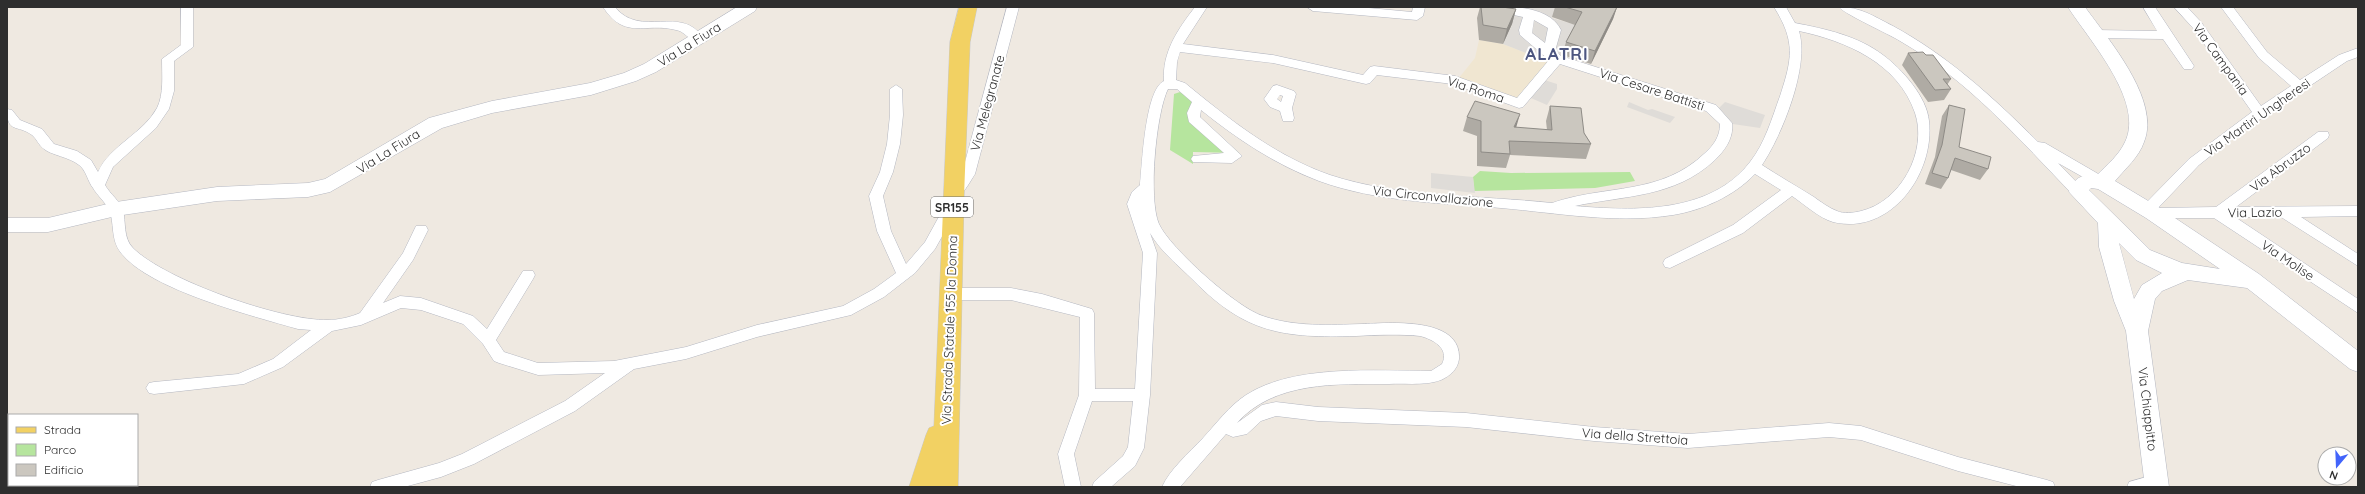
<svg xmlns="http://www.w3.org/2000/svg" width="2365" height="494" viewBox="0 0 2365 494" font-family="Quicksand,sans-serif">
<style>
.education{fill:#f0e6d1}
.green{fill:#b6e59e}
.plaza{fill:#dfdcd8}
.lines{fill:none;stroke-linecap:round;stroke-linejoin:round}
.street-casing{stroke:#b4b7c1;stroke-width:1}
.secondary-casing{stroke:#b4b7c1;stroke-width:1}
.primary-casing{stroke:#c9c9c9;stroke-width:1}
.street{fill:#fff;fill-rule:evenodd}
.secondary{fill:#fff;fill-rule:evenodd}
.primary{fill:#f2d163;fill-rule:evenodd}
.wall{fill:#afaba4}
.shaded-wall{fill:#8e8b86}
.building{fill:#cbc7bf;stroke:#8e8b86}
.labels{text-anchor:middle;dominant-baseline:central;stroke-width:4;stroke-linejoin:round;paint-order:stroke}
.shield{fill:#fff;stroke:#6d6d6d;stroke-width:1}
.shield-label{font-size:12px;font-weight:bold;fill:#2e2e2e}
.street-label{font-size:13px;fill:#2e2e2e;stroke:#fff}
.district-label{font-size:17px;font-weight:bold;letter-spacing:1px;fill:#4d5680;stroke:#fff}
</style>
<rect width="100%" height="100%" fill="#efe9e1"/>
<!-- education -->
<path class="education" d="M 1479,40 L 1503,44 L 1551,63 L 1518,102 L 1458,79 L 1475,58 Z"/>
<!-- green -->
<path class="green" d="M 1180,92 L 1192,99 L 1198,120 L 1239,153 L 1193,152 L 1193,164 L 1170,150 L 1174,94 Z
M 1480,171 L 1511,173 L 1630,172 L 1635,181 L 1595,188 L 1474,191 L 1473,177 Z"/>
<!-- plaza -->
<path class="plaza" d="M 1510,7 L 1557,7 L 1552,18 L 1576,25 L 1561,56 L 1551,63 L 1503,44 L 1512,25 L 1507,23 Z
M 1538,78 L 1557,84 L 1557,89 L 1547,105 L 1524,95 Z
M 1629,102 L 1648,110 L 1652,109 L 1675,117 L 1670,123 L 1627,107 Z
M 1725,102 L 1765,115 L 1760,128 L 1726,123 L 1716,111 Z
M 1431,173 L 1473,177 L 1475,193 L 1431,188 Z"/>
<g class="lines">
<defs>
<path id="street" d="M 181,7 L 193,7 L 193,47 L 174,61 L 174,91 L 169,109 L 156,128 L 113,167 L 105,185 C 110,194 120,201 123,210 C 126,222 123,238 133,248 C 165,280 282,321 328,320 C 338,320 351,317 360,313 L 403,253 L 416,226 L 426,226 L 428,230 L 413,260 L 383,303 L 400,296 L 421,298 L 473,316 L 487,329 L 523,271 L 533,271 L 535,275 L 533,279 L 496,340 L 504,352 L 538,363 L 614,361 L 686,347 L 757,325 L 843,306 L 874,289 L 896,273 L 877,231 L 869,196 L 880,172 L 887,144 L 890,115 L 890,89 L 896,85 L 902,89 L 903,115 L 900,144 L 893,172 L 883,196 L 891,231 L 906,264 L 925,242 L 947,202 L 957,202 L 959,206 L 935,249 L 915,273 L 884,297 L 851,315 L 757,337 L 686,359 L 634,369 L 575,411 L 474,464 L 441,477 L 404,487 L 370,487 L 372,482 L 378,480 L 439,463 L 462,454 L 565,401 L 605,373 L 538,375 L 499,363 L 494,361 L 483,344 L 463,324 L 421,310 L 401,308 L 361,325 L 332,331 L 283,367 L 244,384 L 154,394 L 149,393 L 146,388 L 149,383 L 154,382 L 238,374 L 273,359 L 311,330 L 298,329 C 253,316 150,290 121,253 C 110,239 115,223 109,210 C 106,203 97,195 93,188 C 88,182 86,170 79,165 C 69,157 51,155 44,149 C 39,146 37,139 32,135 C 17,124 7,134 7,109 L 12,110 L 20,120 L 42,129 L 54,144 L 77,151 L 91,160 L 98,172 C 110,145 143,134 157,108 C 164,94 162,75 162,59 L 181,45 Z
M 603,7 L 615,7 C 640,39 682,4 703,38 L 697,42 C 689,40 684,31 676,30 C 645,22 625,41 603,7 Z
M 1007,7 L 1019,7 L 975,174 C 969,183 961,201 949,198 L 947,194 L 962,173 Z
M 1195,7 L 1207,7 L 1183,44 L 1273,55 L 1363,75 L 1370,67 L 1374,66 L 1455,76 L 1517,98 L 1549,60 L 1520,35 L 1519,30 L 1523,17 L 1505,13 L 1503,10 L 1506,7 C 1525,7 1552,11 1561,30 L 1555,51 L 1561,56 L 1716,105 L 1732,123 C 1734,138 1725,150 1715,160 C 1674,198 1626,195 1575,206 C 1634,211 1710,214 1750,162 C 1765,143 1772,118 1780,96 C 1792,59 1796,42 1774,7 L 1786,7 L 1795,23 C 1826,29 1858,36 1883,55 C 1902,69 1927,97 1929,121 C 1935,173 1891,236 1833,222 C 1819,218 1804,204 1792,196 L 1743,233 L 1670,268 L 1665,267 L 1663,263 L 1665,259 L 1733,225 L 1781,190 L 1755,174 C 1734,196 1703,210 1673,215 C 1616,224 1558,213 1501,208 C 1441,203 1377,202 1319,181 C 1276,165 1237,139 1201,110 L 1200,117 L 1242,156 L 1232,163 L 1193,162 L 1191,159 L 1193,156 L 1224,153 L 1189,122 L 1187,113 L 1192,102 L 1177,89 L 1168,89 C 1156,113 1148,199 1159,224 C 1170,248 1237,308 1263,316 C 1295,327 1330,325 1362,324 C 1388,323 1462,316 1459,359 C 1458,369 1450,376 1441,380 C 1425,386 1406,383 1389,384 C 1337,384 1274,381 1237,423 L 1262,405 L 1276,402 L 1318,407 L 1466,413 L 1594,427 L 1688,434 L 1829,423 L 1861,426 L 1958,457 L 2047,480 L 2053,482 L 2055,487 L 2020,487 L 1958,471 L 1861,440 L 1829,437 L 1688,448 L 1594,441 L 1466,427 L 1318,421 L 1276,416 L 1261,421 L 1247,434 L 1233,437 L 1226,434 L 1180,487 L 1162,487 C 1170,469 1189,453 1203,438 C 1216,424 1229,406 1246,395 C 1294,364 1376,371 1431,371 L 1442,364 C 1450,348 1432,339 1420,336 C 1399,334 1377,335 1356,336 C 1284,338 1246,334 1193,280 C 1178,265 1161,252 1150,233 L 1157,253 L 1150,395 L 1144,448 L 1135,466 L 1111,487 L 1092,487 L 1094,482 L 1123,456 L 1128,447 L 1133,401 L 1092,401 L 1074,454 L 1081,487 L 1065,487 L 1058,454 L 1079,395 L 1080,317 L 1011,300 L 949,300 L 944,298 L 942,294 L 944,290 L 949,288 L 1011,288 L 1042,294 L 1092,309 L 1094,313 L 1095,389 L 1135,389 L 1143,253 L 1127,204 L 1132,192 L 1140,185 C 1142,165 1145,89 1164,81 C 1162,52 1178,29 1195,7 ZM 1534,20 L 1548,28 L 1545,43 L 1532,33 ZM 1799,31 C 1846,41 1898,63 1915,113 C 1928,152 1900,202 1861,211 C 1854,213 1843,214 1837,211 C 1829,208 1821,202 1814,197 C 1796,186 1779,176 1762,165 C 1782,135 1810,66 1799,31 ZM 1180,52 L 1273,63 L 1366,84 L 1370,83 L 1377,75 L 1453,84 L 1519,108 L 1523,107 L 1560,64 L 1706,111 L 1720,124 C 1720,136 1714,145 1705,153 C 1660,196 1607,184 1552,203 C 1479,195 1400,198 1330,175 C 1275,156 1229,119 1185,83 L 1176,80 L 1177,62 Z
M 1307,7 L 1358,7 L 1412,12 L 1413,7 L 1425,7 L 1423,16 L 1417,20 L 1313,11 Z
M 1839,7 C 1861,7 1873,16 1893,26 C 1948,56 1993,97 2038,142 L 2045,143 L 2107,179 L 2109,182 L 2107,185 L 2097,185 L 2058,163 L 2086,192 L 2084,196 L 2074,196 C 2020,140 1968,80 1900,41 C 1889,34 1844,14 1839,7 Z
M 2143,7 L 2155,7 L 2194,66 L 2192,69 L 2184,69 L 2163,39 L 2094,38 L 2088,34 L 2094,30 L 2157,31 Z
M 2174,7 L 2187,7 L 2201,22 L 2261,106 L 2291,86 L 2259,58 L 2221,7 L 2233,7 L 2267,52 L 2300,80 L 2339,55 L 2358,48 L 2358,57 L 2347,61 L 2238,134 L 2199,165 L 2158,208 L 2216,207 L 2318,132 L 2328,132 L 2329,135 L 2328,138 L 2236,207 L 2358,206 L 2358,216 L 2301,217 L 2358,254 L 2358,266 L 2281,217 L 2235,217 L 2358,299 L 2358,313 L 2214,218 L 2153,218 L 2143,214 L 2141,210 L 2143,206 L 2189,159 L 2252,112 L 2193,28 Z
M 1277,85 L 1294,91 L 1296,94 L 1292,108 L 1294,118 L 1293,121 L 1283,121 L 1280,111 L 1270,107 L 1264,99 L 1273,86 ZM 1280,95 L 1283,96 L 1281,102 L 1277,99 Z
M 2157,474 L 2163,476 L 2165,481 L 2163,486 L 2127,487 L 2129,482 Z"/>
<path id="secondary" d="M 737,7 L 757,7 L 755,11 L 656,72 L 636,81 L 591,95 L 492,113 L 442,128 L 330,192 L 308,197 L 217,201 L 116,216 L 48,232 L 7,232 L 7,218 L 48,218 L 116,202 L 217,187 L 308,183 L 325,179 L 429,118 L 492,101 L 590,83 L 624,73 L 644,64 Z
M 2068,7 L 2085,7 C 2108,39 2161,100 2144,142 C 2139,157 2125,169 2115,181 L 2160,208 L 2259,274 L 2358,351 L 2358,372 L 2350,369 L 2247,288 L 2188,280 L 2162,291 L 2155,299 L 2148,331 L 2169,487 L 2145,487 L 2126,331 L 2114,301 L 2099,247 L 2098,223 L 2069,192 C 2074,177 2083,174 2097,175 C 2107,165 2119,155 2125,142 C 2145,101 2088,39 2068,7 ZM 2091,188 L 2098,189 L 2146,218 L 2220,269 L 2182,263 L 2150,250 L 2089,190 ZM 2119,243 L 2136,260 L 2162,273 L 2142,285 L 2134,299 Z"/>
<path id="primary" d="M 959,7 L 977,7 L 970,42 L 964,196 L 958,487 L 909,487 L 926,435 L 929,428 L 934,426 L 950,42 Z"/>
</defs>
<!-- street casing -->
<use href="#street" class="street-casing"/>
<!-- secondary casing -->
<use href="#secondary" class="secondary-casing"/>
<!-- primary casing -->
<use href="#primary" class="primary-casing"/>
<!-- street -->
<use href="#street" class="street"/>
<!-- secondary -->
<use href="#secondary" class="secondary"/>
<!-- primary -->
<use href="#primary" class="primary"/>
</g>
<!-- wall -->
<path class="wall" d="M 1480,7 L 1502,7 L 1516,9 L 1512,24 L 1503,44 L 1479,40 L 1477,18 Z
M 1555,7 L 1617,7 L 1613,19 L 1591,64 L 1562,55 L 1566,42 L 1575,25 L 1552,17 Z
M 1908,53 L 1926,55 L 1951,79 L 1947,85 L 1951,89 L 1944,100 L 1928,102 L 1902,65 Z
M 1949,105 L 1959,147 L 1988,169 L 1980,180 L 1951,170 L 1948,178 L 1941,189 L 1925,184 L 1935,157 L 1942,116 Z
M 1550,106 L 1584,133 L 1591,144 L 1586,159 L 1510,155 L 1506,168 L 1477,166 L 1477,136 L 1463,131 L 1467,117 L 1516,128 L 1547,130 L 1546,121 Z"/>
<!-- shaded-wall -->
<path class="shaded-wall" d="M 1617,7 L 1613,19 L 1591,64 L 1595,51 Z
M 1516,9 L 1512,24 L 1503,44 L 1507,29 Z
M 1520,114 L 1516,128 L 1510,142 L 1514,127 Z"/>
<!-- building -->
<path class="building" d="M 1481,7 L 1502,7 L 1516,9 L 1507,29 L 1483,25 Z
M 1565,7 L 1617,7 L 1595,51 L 1566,42 L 1582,12 Z
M 1923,52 L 1926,55 L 1933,55 L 1951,79 L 1943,79 L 1951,89 L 1935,90 L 1908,53 Z
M 1475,101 L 1520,114 L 1514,127 L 1552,130 L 1550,106 L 1581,108 L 1584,133 L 1591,144 L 1509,141 L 1510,154 L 1481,152 L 1481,121 L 1467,117 Z
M 1949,105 L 1965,109 L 1959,147 L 1991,157 L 1988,169 L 1955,158 L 1948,178 L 1932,173 L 1942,145 Z"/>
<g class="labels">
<!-- shield labels -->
<rect class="shield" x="931" y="197" width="42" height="20" rx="3"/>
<g class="shield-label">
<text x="952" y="207">SR155</text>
</g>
<!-- street labels -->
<g class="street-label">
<text transform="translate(689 44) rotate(-32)">Via La Fiura</text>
<text transform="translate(2221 59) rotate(54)">Via Campania</text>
<text transform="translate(1476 89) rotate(18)">Via Roma</text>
<text transform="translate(1652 89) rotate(18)">Via Cesare Battisti</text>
<text transform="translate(987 103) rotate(-75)">Via Melegranate</text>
<text transform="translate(2257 117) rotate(-35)">Via Martiri Ungheresi</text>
<text transform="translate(388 151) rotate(-32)">Via La Fiura</text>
<text transform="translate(2280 167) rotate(-37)">Via Abruzzo</text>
<text transform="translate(1433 196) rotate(6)">Via Circonvallazione</text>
<text transform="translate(2255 212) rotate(-1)">Via Lazio</text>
<text transform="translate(2288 260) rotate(34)">Via Molise</text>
<text transform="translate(949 330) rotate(-88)">Via Strada Statale 155 la Donna</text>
<text transform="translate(2148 409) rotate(83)">Via Chiappitto</text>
<text transform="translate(1635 436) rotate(4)">Via della Strettoia</text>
</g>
<!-- district labels -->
<g class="district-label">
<text x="1557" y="53">ALATRI</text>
</g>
</g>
<!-- border -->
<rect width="2365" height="494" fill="none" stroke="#2e2e2e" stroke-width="16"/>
<!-- legend -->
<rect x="8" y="414" width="130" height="72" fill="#ffffff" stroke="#ababab"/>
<rect x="16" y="427" width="20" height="6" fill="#f2d163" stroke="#ababab"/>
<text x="44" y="434" font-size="12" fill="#2e2e2e">Strada</text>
<rect x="16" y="444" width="20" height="12" fill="#b6e59e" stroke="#ababab"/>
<text x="44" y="454" font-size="12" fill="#2e2e2e">Parco</text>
<rect x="16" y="464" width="20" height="12" fill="#cbc7bf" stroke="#ababab"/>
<text x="44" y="474" font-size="12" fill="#2e2e2e">Edificio</text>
<!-- north arrow -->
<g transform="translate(2337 466) rotate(199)"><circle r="19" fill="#ffffff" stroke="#ababab"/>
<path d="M0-3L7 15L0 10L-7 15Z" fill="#4264fb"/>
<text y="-6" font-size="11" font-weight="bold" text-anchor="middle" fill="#2e2e2e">N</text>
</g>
</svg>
